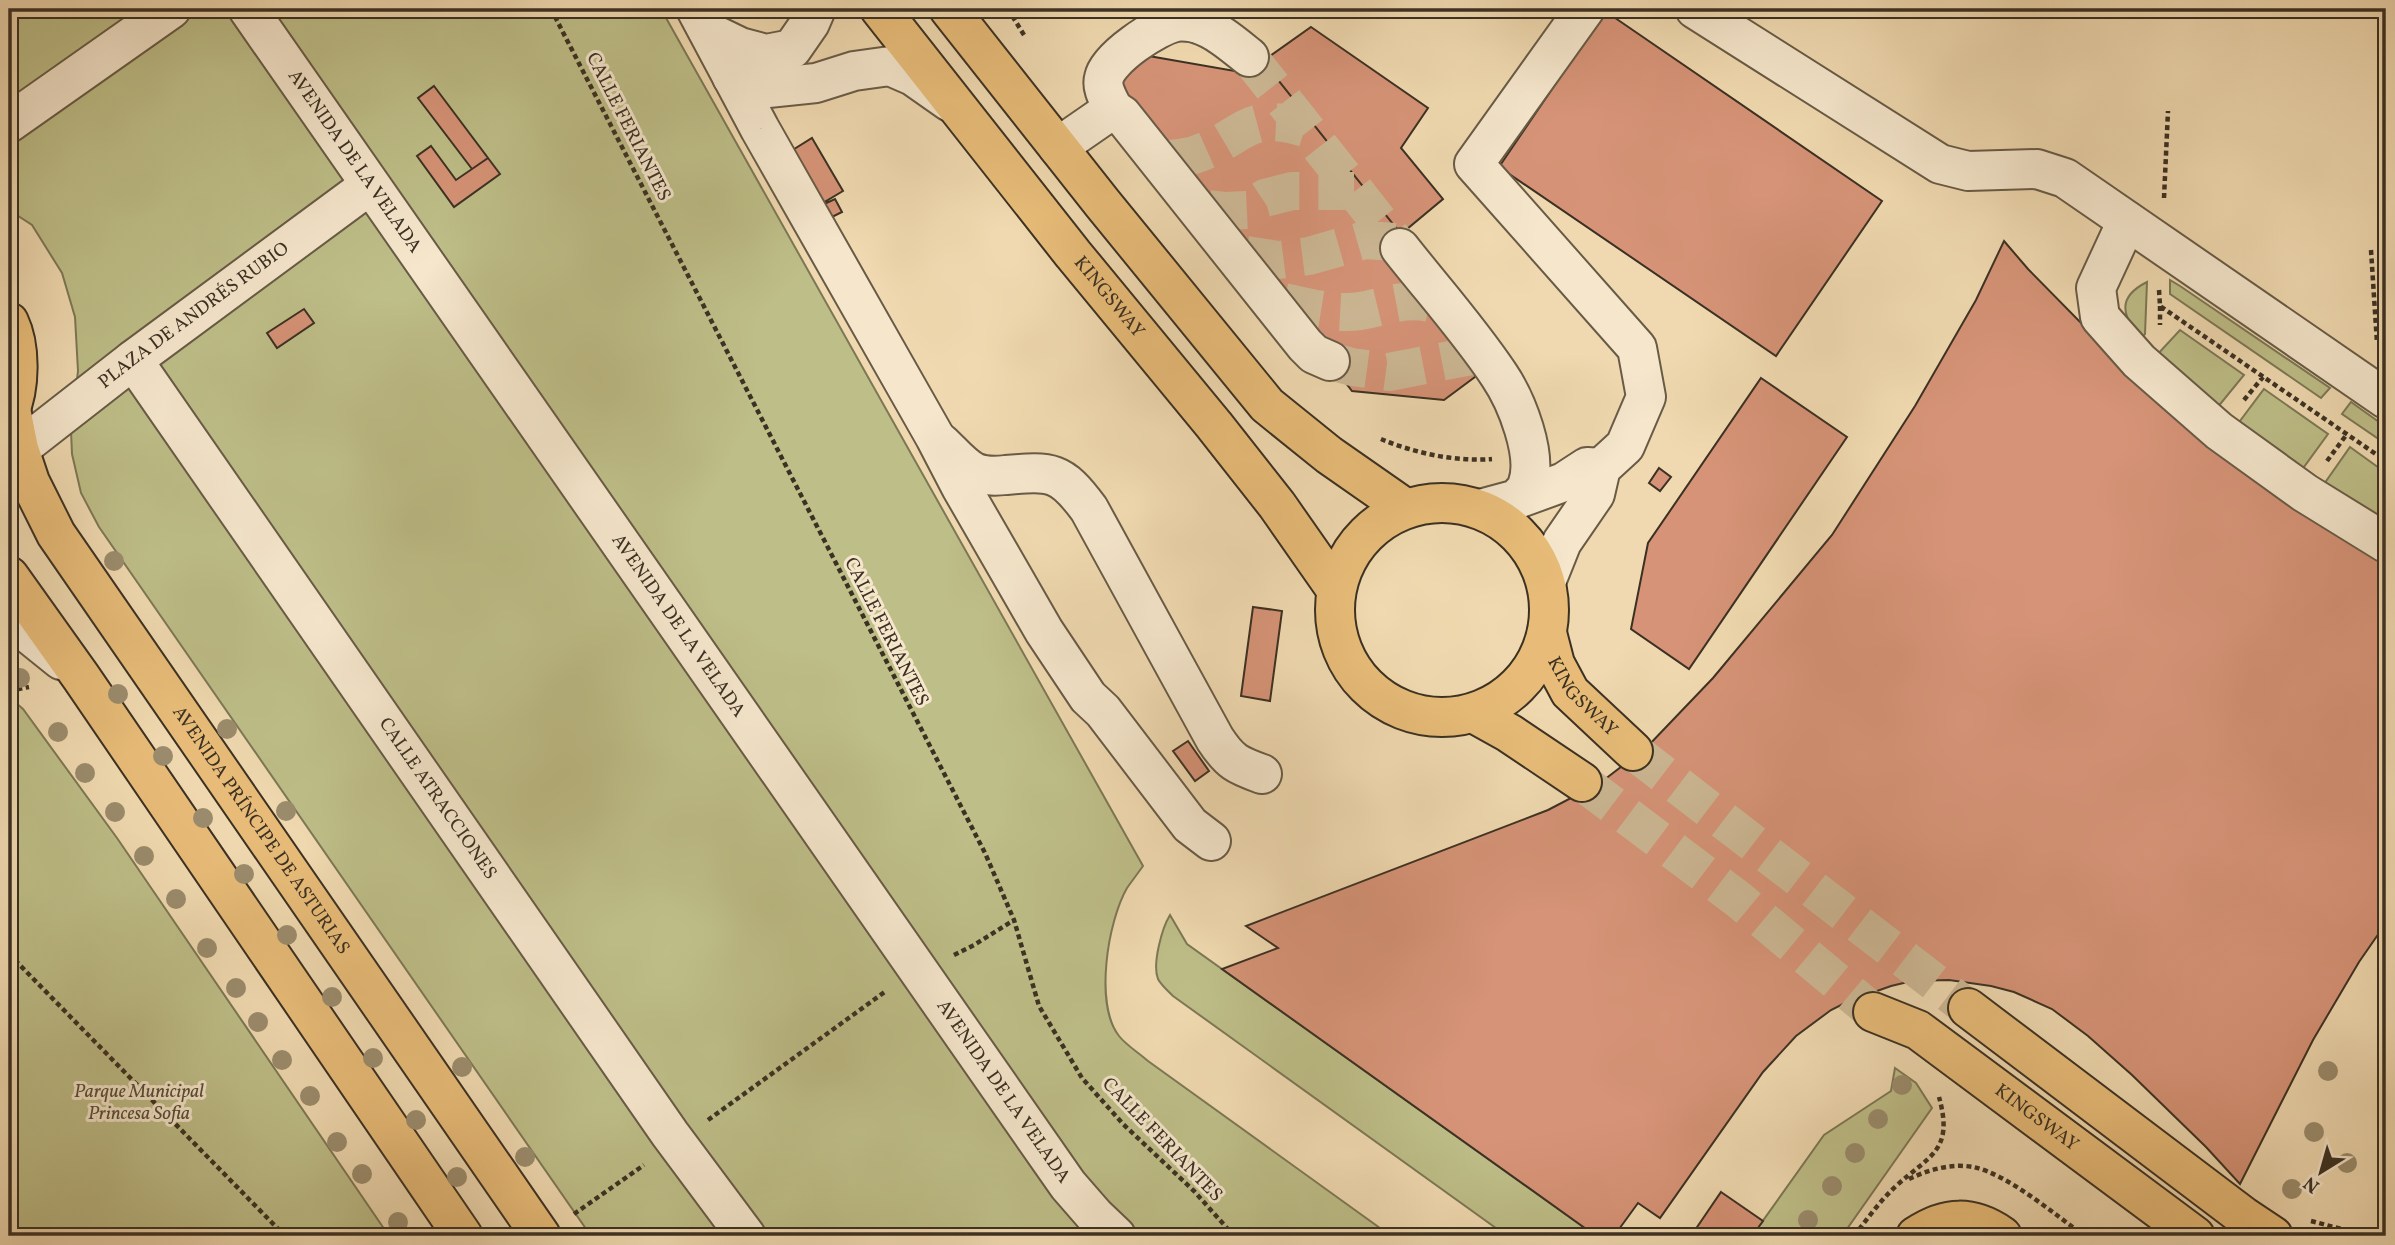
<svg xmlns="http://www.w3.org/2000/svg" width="2395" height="1245" viewBox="0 0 2395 1245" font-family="Vollkorn,serif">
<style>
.green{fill:#bebe88;stroke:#7c7856;stroke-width:2}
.building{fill:#d69377;stroke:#3b3123;stroke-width:2}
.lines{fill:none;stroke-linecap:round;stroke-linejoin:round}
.minor-tunnel{stroke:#ccb794;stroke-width:38;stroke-dasharray:38 19;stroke-linecap:butt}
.highway-tunnel{stroke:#ccb794;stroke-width:38;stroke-dasharray:38 19;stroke-linecap:butt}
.minor-casing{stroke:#685b46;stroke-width:42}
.major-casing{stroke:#3b3123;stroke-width:42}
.highway-casing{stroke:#3b3123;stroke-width:42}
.path{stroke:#3b3123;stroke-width:4.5;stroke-dasharray:5 3.5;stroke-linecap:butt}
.minor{stroke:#f5e6cc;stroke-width:38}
.major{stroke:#e8bc78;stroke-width:38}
.highway{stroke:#e8bc78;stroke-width:38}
.tree{fill:#9b8c6d}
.labels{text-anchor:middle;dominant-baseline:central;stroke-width:6;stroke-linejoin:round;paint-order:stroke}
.street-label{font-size:19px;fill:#3b3123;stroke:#f5e6cc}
.park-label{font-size:19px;font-style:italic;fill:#554d37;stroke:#f5e6cc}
</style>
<rect width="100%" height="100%" fill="#f0d9b0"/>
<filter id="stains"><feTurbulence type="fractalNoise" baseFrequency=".00286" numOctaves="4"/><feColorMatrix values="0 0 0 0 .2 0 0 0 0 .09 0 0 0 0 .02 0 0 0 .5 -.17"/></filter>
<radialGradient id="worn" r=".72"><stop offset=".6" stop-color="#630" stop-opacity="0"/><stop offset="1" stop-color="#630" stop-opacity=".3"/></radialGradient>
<!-- green -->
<path class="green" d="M 9,9 L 661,9 L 1143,866 C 1138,873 1132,881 1127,888 C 1108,921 1094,1004 1119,1036 C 1126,1045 1139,1053 1148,1061 L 1391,1236 L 591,1236 L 99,527 L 81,493 L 72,454 L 71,431 L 78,371 L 75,317 L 62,273 L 32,225 L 9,210 Z
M 2170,280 L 2180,286 L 2330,388 L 2321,398 L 2170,294 Z
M 2147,282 L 2145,334 L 2139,340 C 2124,315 2115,298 2147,282 Z
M 2180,330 L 2244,375 L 2217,408 L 2156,356 Z
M 2264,389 L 2328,434 L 2301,471 L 2237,425 Z
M 2351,402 L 2386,427 L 2386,444 L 2342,414 Z
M 2350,447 L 2386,473 L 2386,528 L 2322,487 Z
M 9,697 L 23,709 L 117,838 L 389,1236 L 9,1236 Z
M 1170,915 L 1187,944 L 1596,1236 L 1507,1236 L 1173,996 C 1169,992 1161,985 1158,979 C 1152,964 1162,928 1170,915 Z
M 1895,1068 L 1916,1083 L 1932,1108 L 1842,1236 L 1752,1236 L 1824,1135 L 1891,1091 Z"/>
<!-- building -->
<path class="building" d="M 1605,11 L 1882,201 L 1776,356 L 1499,167 Z
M 1311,27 L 1428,108 L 1401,148 L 1443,199 L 1401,234 L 1263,61 Z
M 1143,55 L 1246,73 L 1263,61 L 1401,234 L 1483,371 L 1444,400 L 1352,391 L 1113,79 Z
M 434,86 L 488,158 L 472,169 L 418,98 Z
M 812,138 L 843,191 L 821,204 L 791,151 Z
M 431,146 L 456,180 L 488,158 L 500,174 L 454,207 L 417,156 Z
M 835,199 L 842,212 L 830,218 L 822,205 Z
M 2004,241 L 2028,269 L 2085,327 L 2386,558 L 2386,923 L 2359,962 L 2313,1040 L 2240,1184 L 2206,1147 L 2132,1075 L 2088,1036 L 2052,1009 L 2014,992 L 1991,986 L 1949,980 L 1912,981 L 1891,986 L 1849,1001 L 1831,1010 L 1796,1036 L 1763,1072 L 1660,1218 L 1638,1203 L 1614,1236 L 1596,1236 L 1222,969 L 1278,948 L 1246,926 L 1548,810 L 1600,783 L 1647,747 L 1713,678 L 1832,535 L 1915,406 L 1976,300 Z
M 304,309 L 314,323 L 277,348 L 267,333 Z
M 1761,378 L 1847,437 L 1689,669 L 1631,629 L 1648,543 Z
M 1659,468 L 1671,477 L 1660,491 L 1649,483 Z
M 1253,607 L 1282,611 L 1270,701 L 1241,696 Z
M 1188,741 L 1209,771 L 1195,781 L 1173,751 Z
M 1721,1192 L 1763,1221 L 1752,1236 L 1691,1236 Z"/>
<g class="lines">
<!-- minor-tunnel -->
<path class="minor-tunnel" d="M 1249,57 L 1400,248
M 1170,159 C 1178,158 1189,157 1197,154 C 1244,137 1247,110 1305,128
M 1209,209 L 1226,211 L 1247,210 L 1265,198 L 1292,191 L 1354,191
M 1246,255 L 1278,260 L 1309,256 L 1365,240 L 1395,242
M 1284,302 C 1306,307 1338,315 1360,311 C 1384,307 1405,297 1430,303
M 1330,361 L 1352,367 L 1389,372 L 1471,356"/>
<!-- highway-tunnel -->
<path class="highway-tunnel" d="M 1633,751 L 1968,1008
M 1582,782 L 1739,900 L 1873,1012"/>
<defs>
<g id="minor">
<path id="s1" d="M 248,9 L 1068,1185 L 1095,1216 L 1116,1236"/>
<path d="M 696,9 L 760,129 L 935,437 L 961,487 L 1044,631 L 1088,697 L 1103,711 L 1190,825 L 1211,841"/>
<path d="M 1695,9 L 1940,164 L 1968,171 L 2037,169 L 2065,178 L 2386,399"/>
<path d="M 709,32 L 740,47 L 766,54 L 792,49 L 810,23 L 816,9"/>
<path d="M 732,77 L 768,88 L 816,83 L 854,71 L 890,66 L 913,76 L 950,102"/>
<path d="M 1113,109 C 1109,100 1101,88 1104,78 C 1108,58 1156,26 1176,22 C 1182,21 1193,22 1198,24 C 1217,30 1234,45 1249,57"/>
<path d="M 9,123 L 171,9"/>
<path d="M 1058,147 L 1113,109 L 1122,115 L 1305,345 L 1314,354 L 1330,361"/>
<path d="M 2127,221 L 2096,288 L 2100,317 L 2139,361 L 2219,431 L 2305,493 L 2386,543"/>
<path d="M 1400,248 C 1433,290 1469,330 1499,375 C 1516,400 1539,456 1527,486 C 1525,491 1520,495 1517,499 L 1480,509"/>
<path id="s2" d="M 133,360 L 670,1134 L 746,1236"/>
<path d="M 941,443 C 951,452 962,466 974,472 C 983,476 997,476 1006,475 C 1052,471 1061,471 1089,509 L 1215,739 C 1230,762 1237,765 1262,774"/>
<path id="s3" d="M 19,449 L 133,360 L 370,185"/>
<path d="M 1517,499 L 1564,482 L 1587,467 L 1601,468"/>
<path d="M 1546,582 L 1562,542 L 1595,494 L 1601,468 L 1625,446 L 1646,397 L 1637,348 L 1474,164 L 1585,9"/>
<path d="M 9,618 L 61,660"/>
</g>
<g id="major">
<path d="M 9,322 C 21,347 20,388 9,413"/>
<path id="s4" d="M 11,409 L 19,449 L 30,482 L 56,534 L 541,1236"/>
<path d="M 9,576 L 81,677 L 463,1236"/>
</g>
<g id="highway">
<path id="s5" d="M 880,9 L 1073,254 L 1214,425 L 1277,505 L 1335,588"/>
<path d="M 949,9 L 1103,204 L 1267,405 L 1329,455 L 1405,508"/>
<circle cx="1442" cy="610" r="107"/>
<path id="s6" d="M 1547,633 L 1555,664 L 1570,692 L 1633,751"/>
<path d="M 1473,713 L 1509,733 L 1582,782"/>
<path d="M 1968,1008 L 2243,1216 L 2273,1236"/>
<path id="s7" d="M 1873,1012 L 1918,1030 L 2195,1236"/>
<path d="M 1916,1236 C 1946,1216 1972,1215 2002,1236"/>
</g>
</defs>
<!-- minor casing -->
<use href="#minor" class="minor-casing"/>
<!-- major casing -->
<use href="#major" class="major-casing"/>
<!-- highway casing -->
<use href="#highway" class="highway-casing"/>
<!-- path -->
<path class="path" d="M 551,9 L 985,853 L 1014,920 L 1039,1006 L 1082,1078 L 1123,1124 L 1194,1191 L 1234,1236
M 1008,9 L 1024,35
M 2164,198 L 2168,111
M 2371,250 L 2377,343
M 2159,290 L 2160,306 L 2386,461
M 2160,306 L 2160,325
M 2244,400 L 2263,377
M 1381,439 C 1414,453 1456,462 1492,459
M 2327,461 L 2347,434
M 9,691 L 29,687
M 9,954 L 285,1236
M 954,955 L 974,945 L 1014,920
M 708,1120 L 886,991
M 1909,1179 C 1928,1170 1951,1163 1973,1167 C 2008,1174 2055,1215 2085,1236
M 574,1214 L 644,1165
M 2311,1221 L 2368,1236
M 1854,1236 C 1867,1219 1880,1201 1896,1186 C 1930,1155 1954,1151 1939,1097"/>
<!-- minor -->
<use href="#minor" class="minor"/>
<!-- major -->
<use href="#major" class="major"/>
<!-- highway -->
<use href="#highway" class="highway"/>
</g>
<!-- trees -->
<g class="tree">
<circle cx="114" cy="561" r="10"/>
<circle cx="20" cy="678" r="10"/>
<circle cx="118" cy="694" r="10"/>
<circle cx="227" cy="729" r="10"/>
<circle cx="58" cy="732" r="10"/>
<circle cx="163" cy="756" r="10"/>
<circle cx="85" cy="773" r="10"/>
<circle cx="286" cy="811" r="10"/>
<circle cx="115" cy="812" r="10"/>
<circle cx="203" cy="818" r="10"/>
<circle cx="144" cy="856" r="10"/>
<circle cx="244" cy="874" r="10"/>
<circle cx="176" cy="899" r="10"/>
<circle cx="287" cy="935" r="10"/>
<circle cx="207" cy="948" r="10"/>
<circle cx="236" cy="988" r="10"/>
<circle cx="332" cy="997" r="10"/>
<circle cx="258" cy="1022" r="10"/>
<circle cx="373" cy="1058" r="10"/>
<circle cx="282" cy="1060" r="10"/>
<circle cx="462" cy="1067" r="10"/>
<circle cx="2328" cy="1071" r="10"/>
<circle cx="1902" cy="1085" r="10"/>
<circle cx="310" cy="1096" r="10"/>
<circle cx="1878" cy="1119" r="10"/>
<circle cx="416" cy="1120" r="10"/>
<circle cx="2314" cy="1132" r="10"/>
<circle cx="337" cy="1142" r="10"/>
<circle cx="1855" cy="1153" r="10"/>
<circle cx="525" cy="1157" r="10"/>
<circle cx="2347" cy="1163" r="10"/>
<circle cx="362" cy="1174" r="10"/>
<circle cx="457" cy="1177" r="10"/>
<circle cx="1832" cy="1186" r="10"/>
<circle cx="2292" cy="1189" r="10"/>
<circle cx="1808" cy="1220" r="10"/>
<circle cx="398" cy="1222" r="10"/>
</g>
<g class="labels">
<!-- street labels -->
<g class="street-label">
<text transform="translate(628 127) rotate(63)">CALLE FERIANTES</text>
<text stroke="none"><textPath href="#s1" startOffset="186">AVENIDA DE LA VELADA</textPath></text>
<text stroke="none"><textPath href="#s5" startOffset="368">KINGSWAY</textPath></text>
<text stroke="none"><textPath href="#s3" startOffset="220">PLAZA DE ANDRÉS RUBIO</textPath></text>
<text stroke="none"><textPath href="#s1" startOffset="752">AVENIDA DE LA VELADA</textPath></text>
<text transform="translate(886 632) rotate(63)">CALLE FERIANTES</text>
<text stroke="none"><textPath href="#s6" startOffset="75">KINGSWAY</textPath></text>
<text stroke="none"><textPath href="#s2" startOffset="534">CALLE ATRACCIONES</textPath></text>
<text stroke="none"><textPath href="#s4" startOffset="494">AVENIDA PRÍNCIPE DE ASTURIAS</textPath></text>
<text stroke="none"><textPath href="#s1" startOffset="1320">AVENIDA DE LA VELADA</textPath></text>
<text stroke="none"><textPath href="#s7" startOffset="196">KINGSWAY</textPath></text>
<text transform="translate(1162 1140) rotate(46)">CALLE FERIANTES</text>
</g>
<!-- park labels -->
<g class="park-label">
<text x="139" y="1092">Parque Municipal<tspan x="139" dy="22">Princesa Sofia</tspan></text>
</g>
</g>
<!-- margin -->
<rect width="2395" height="1245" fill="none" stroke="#f0d9b0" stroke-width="35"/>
<rect x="10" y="10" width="2374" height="1224" fill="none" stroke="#3b3123" stroke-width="3.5"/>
<rect x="18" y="18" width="2360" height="1210" fill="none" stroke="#3b3123" stroke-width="2"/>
<!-- north arrow -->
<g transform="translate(2321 1172) rotate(217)" stroke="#f5e6cc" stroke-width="5" paint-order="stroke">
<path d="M0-5L12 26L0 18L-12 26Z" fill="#3b3123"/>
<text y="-10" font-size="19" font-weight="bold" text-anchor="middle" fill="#3b3123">N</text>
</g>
<rect width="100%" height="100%" filter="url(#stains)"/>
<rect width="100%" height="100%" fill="url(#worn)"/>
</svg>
